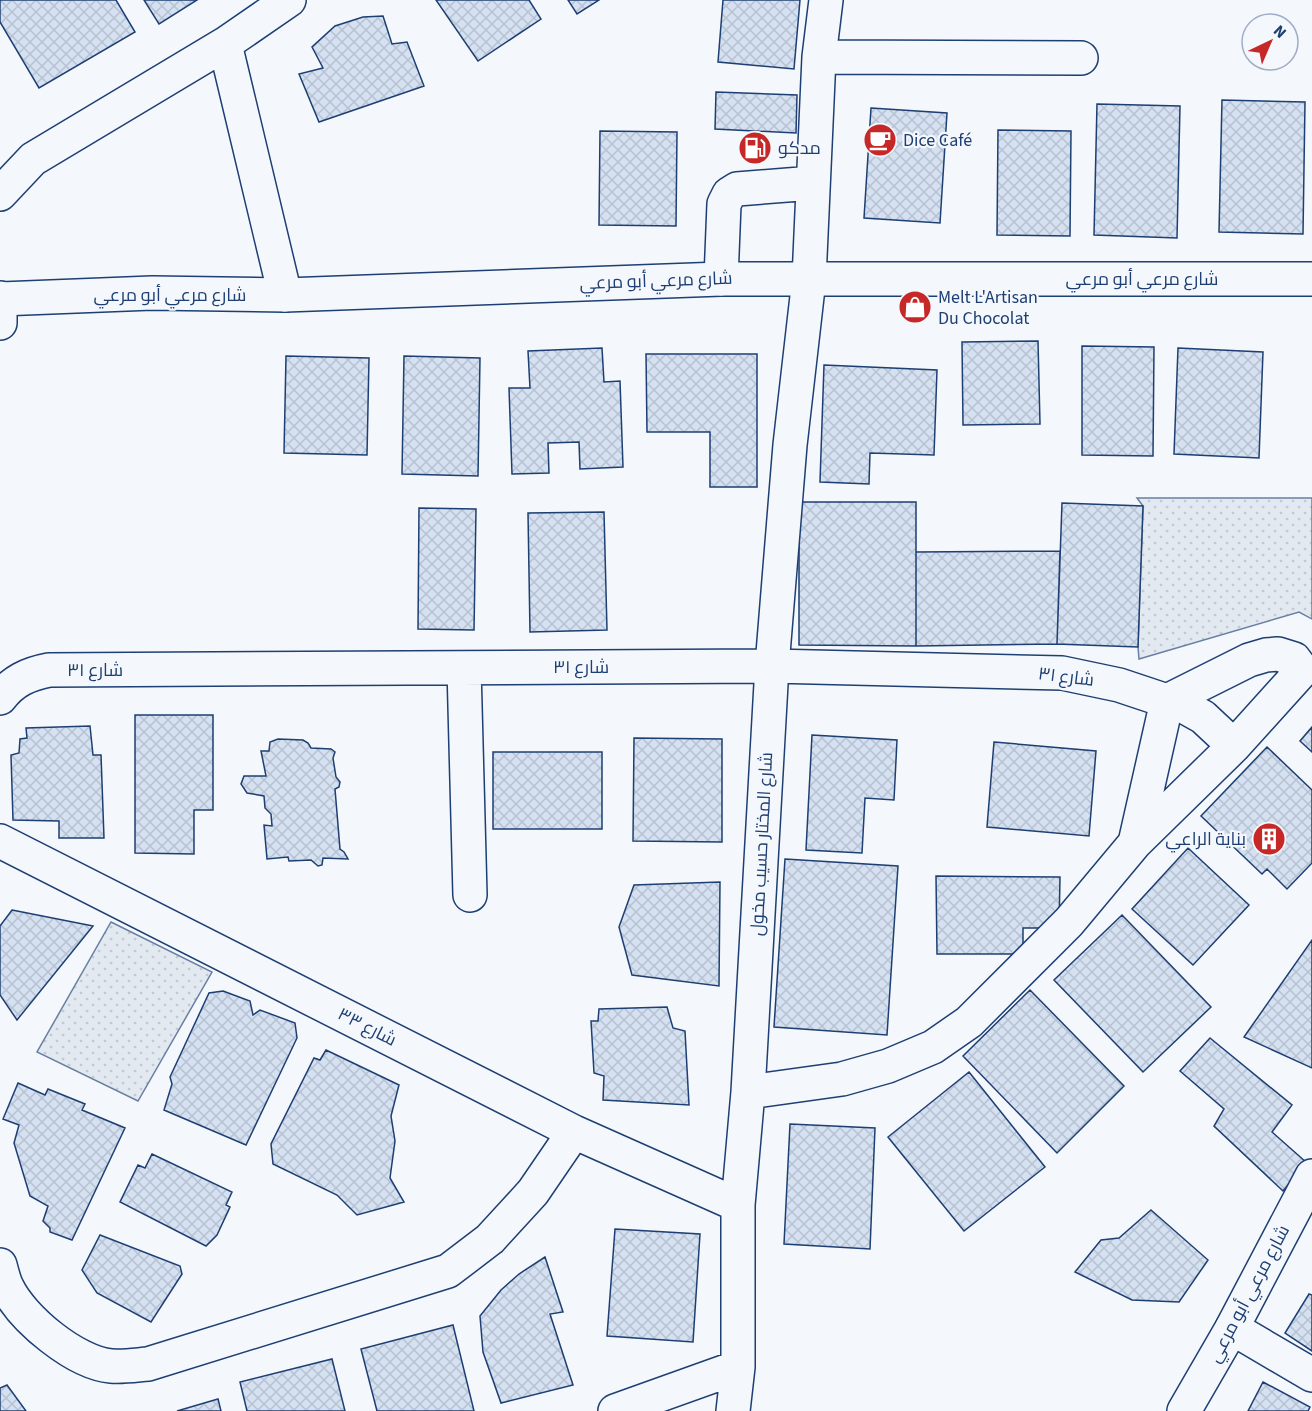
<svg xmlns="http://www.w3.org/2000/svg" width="1312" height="1411" viewBox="0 0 1312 1411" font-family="'Source Sans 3',Cairo,sans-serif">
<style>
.grass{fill:url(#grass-dots);stroke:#687fa3;stroke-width:1.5}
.building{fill:url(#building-cross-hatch);stroke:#1d3f73;stroke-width:1.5}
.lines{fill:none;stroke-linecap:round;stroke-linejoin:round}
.minor-casing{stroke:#1d3f73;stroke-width:36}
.major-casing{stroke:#1d3f73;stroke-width:36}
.minor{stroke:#f4f7fb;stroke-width:33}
.major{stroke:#f4f7fb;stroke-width:33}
.labels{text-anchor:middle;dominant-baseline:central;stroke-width:4.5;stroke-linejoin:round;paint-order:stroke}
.poi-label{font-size:18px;fill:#1d3f73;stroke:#f4f7fb;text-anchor:start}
.street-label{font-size:18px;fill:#1d3f73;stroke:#f4f7fb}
</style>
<defs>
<pattern id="grass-dots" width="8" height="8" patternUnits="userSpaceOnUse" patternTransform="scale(1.5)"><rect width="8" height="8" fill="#e3e9f0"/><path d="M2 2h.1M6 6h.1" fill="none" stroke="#c2c9d1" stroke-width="1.8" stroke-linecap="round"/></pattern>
<pattern id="building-cross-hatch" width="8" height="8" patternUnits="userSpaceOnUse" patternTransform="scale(1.5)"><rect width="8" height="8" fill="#d5e0f0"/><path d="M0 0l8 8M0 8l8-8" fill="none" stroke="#b6c1d1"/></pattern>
</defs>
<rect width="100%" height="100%" fill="#f4f7fb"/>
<!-- grass -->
<path class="grass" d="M 1137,498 L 1312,498 L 1312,619 L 1299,612 L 1139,659 L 1138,647 L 1143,506 Z
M 111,922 L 212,972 L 138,1101 L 37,1052 Z"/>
<!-- building -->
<path class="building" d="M 0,0 L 116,0 L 135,32 L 39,88 L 0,22 Z
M 144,0 L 197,0 L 159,24 Z
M 436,0 L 529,0 L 541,19 L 478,61 Z
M 568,0 L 599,0 L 577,14 Z
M 723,0 L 800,0 L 794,69 L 718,62 Z
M 383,16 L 392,44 L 407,42 L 424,86 L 319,122 L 299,74 L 323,68 L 312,47 L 335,26 L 363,17 Z
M 716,92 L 797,95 L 796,133 L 715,129 Z
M 1222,100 L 1305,102 L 1303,234 L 1219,232 Z
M 1097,104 L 1180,106 L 1177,238 L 1094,235 Z
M 871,108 L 947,113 L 940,223 L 864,218 Z
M 998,130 L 1071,131 L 1070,236 L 997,235 Z
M 600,131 L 677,132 L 676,226 L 599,225 Z
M 1038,341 L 1040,424 L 963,425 L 962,342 Z
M 1082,346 L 1154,347 L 1153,456 L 1082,455 Z
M 602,348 L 604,382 L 620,381 L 623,467 L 580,469 L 579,442 L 548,443 L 549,473 L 512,474 L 509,388 L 530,388 L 528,351 Z
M 1178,348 L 1263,352 L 1259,458 L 1174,454 Z
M 646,354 L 757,354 L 757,487 L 710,487 L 710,432 L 647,432 Z
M 286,356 L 369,358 L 367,455 L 284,453 Z
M 404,356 L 480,358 L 478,476 L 402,474 Z
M 824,365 L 937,370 L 934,455 L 870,453 L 869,484 L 820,482 Z
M 799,502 L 916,502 L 916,646 L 799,645 Z
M 1062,503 L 1143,506 L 1138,647 L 1057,644 Z
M 419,508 L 476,509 L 474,630 L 418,629 Z
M 604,512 L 607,630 L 530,632 L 528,513 Z
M 1060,551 L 1057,644 L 916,646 L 916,552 Z
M 135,715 L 213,715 L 213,810 L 194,810 L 194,854 L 135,853 Z
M 90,726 L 93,755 L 101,755 L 104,838 L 59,838 L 59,821 L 13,820 L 11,755 L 19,753 L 20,739 L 27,738 L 26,728 Z
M 1312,727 L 1312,752 L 1300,741 Z
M 812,735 L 897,740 L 894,800 L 865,798 L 862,853 L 806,850 Z
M 634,738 L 722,739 L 722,842 L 633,841 Z
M 278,739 L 303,740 L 308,743 L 311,748 L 331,749 L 335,752 L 333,758 L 336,777 L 340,782 L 339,787 L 335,789 L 340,849 L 344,852 L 348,859 L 323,858 L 322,865 L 318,866 L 311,860 L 289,861 L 288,857 L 267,859 L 264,825 L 272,826 L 271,814 L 265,808 L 264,796 L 247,793 L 241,784 L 244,776 L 266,776 L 261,751 L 269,751 L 270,742 Z
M 994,742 L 1096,751 L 1089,836 L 987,827 Z
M 1267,747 L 1312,790 L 1312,863 L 1287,889 L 1267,869 L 1262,874 L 1201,816 Z
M 493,752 L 602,752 L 602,829 L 493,829 Z
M 1188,848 L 1249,905 L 1193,965 L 1132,909 Z
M 785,859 L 898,866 L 887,1035 L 774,1027 Z
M 936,876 L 1060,877 L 1059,928 L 1023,928 L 1023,954 L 937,954 Z
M 720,882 L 719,986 L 632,975 L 619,927 L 634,885 Z
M 12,910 L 93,926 L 17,1020 L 0,995 L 0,926 Z
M 1122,915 L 1211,1007 L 1143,1072 L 1054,980 Z
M 1312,940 L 1312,1068 L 1244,1037 Z
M 1030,990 L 1124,1086 L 1057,1153 L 963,1056 Z
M 223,991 L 250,1001 L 253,1015 L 260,1010 L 295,1023 L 297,1038 L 246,1145 L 164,1110 L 172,1084 L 170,1077 L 209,993 Z
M 667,1007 L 673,1028 L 685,1031 L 689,1105 L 603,1100 L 604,1076 L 594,1073 L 591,1021 L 598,1021 L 599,1009 Z
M 1210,1038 L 1292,1105 L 1272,1132 L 1307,1163 L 1283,1191 L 1214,1126 L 1224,1109 L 1180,1071 Z
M 326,1050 L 399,1085 L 391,1116 L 395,1141 L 390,1178 L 404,1202 L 357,1215 L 337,1195 L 273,1164 L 271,1144 L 314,1058 L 320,1060 Z
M 969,1072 L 1045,1167 L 964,1231 L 888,1137 Z
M 18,1083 L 45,1095 L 48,1089 L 85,1104 L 82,1110 L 125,1128 L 72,1240 L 50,1232 L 50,1228 L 43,1221 L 48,1206 L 30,1196 L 14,1143 L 19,1125 L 3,1119 Z
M 790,1124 L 875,1128 L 870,1249 L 784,1244 Z
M 152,1154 L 232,1192 L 226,1205 L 230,1207 L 217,1235 L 206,1246 L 120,1202 L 138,1165 L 145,1168 Z
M 1151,1210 L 1208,1260 L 1179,1302 L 1132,1300 L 1075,1272 L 1101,1240 L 1119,1238 Z
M 615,1229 L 700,1234 L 693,1342 L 607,1336 Z
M 100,1235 L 180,1266 L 182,1274 L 151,1322 L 97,1293 L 82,1270 Z
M 545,1257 L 563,1312 L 550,1314 L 573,1385 L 501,1403 L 483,1352 L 480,1316 L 501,1290 L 519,1274 Z
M 1309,1294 L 1312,1295 L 1312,1351 L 1285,1333 Z
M 453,1325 L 474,1411 L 377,1411 L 361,1349 Z
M 332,1359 L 345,1411 L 247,1411 L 240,1382 Z
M 1263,1382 L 1310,1407 L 1308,1411 L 1248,1411 Z
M 7,1385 L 26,1411 L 0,1411 L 0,1388 Z
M 218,1399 L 221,1411 L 177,1411 Z"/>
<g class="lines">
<defs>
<path id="minor" d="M 225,44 L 285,295
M 819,57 L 1081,58
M 0,194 L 33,159 L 225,44 L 289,0
M 721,279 L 724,204 L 729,194 L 737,189 L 813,183
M 0,298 L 0,323
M 464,668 L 470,895
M 0,698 C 13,681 28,674 49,670 L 772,666 L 1062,673 L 1119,685 L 1185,707 L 1203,717 L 1234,746
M 0,841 L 574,1132 L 738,1205
M 748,1092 L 842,1079 L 888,1066 L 933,1047 L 969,1022 L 1069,922 L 1135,843 L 1167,701 L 1249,660 L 1266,655 L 1278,654 L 1294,659 L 1300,667 L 1299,674 L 1234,746 L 1135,843
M 0,1265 C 2,1273 4,1281 7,1287 C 22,1319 76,1363 111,1366 C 123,1367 136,1365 148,1364 L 448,1271 L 490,1239 L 533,1192 L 574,1132
M 1232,1328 L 1312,1375
M 615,1411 L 738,1367
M 733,1411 L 738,1367 L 738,1205 L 748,1092 L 772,666 L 790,445 L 809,279 L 819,57 L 826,0"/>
<path id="major" d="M 0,299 L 152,293 L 285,295 L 721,279 L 1312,279
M 1184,1411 L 1232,1328 L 1312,1176"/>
</defs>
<!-- minor casing -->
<use href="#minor" class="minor-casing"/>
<!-- major casing -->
<use href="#major" class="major-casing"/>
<!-- minor -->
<use href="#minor" class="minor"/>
<!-- major -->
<use href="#major" class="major"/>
</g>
<!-- icons -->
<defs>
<symbol id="cafe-disc" viewBox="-11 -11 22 22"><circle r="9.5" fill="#c62828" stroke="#f4f7fb"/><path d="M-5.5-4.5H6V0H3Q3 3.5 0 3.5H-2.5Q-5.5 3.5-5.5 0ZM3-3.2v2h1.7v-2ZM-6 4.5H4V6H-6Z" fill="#fff"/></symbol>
<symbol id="fuel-disc" viewBox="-11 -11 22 22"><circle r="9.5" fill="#c62828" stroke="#f4f7fb"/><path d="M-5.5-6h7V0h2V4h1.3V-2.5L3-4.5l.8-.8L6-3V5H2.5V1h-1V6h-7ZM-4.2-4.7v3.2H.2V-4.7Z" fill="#fff"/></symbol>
<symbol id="shop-disc" viewBox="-11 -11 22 22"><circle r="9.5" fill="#c62828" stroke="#f4f7fb"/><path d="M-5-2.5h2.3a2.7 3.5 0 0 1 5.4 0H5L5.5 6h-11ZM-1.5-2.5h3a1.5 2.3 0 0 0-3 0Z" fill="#fff"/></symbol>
<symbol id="building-disc" viewBox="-11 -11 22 22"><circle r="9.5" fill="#c62828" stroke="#f4f7fb"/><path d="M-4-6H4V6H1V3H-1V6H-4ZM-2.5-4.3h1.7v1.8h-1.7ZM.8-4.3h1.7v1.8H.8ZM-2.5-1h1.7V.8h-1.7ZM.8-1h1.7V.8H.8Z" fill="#fff"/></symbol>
</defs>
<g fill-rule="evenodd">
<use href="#cafe-disc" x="861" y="121" width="38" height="38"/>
<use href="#fuel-disc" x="736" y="129" width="38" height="38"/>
<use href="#shop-disc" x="896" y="288" width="38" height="38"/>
<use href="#building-disc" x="1250" y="820" width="38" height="38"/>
</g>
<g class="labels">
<!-- poi labels -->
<g class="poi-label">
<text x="903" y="140">Dice Café</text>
<text x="778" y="148">مدكو</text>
<text x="938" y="297">Melt L'Artisan<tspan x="938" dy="21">Du Chocolat</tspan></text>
<text x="1246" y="839" text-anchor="end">بناية الراعي</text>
</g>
<!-- street labels -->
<g class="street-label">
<text x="1142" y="279">شارع مرعي أبو مرعي</text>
<text transform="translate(656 281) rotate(-2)">شارع مرعي أبو مرعي</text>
<text x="170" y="295">شارع مرعي أبو مرعي</text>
<text x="581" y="667">شارع ٣١</text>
<text x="95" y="670">شارع ٣١</text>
<text transform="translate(1066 677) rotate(7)">شارع ٣١</text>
<text transform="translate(762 844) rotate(-87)">شارع المختار حسيب مخول</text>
<text transform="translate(367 1027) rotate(27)">شارع ٣٣</text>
<text transform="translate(1249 1294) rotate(-62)">شارع مرعي أبو مرعي</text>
</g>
</g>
<!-- north arrow -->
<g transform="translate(1270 42) rotate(44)"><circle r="28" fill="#f4f7fb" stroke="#9eadc5" stroke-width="1.5"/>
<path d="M0-4.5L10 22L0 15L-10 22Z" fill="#c62828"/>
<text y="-9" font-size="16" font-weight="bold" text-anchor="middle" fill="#1d3f73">N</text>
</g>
</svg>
